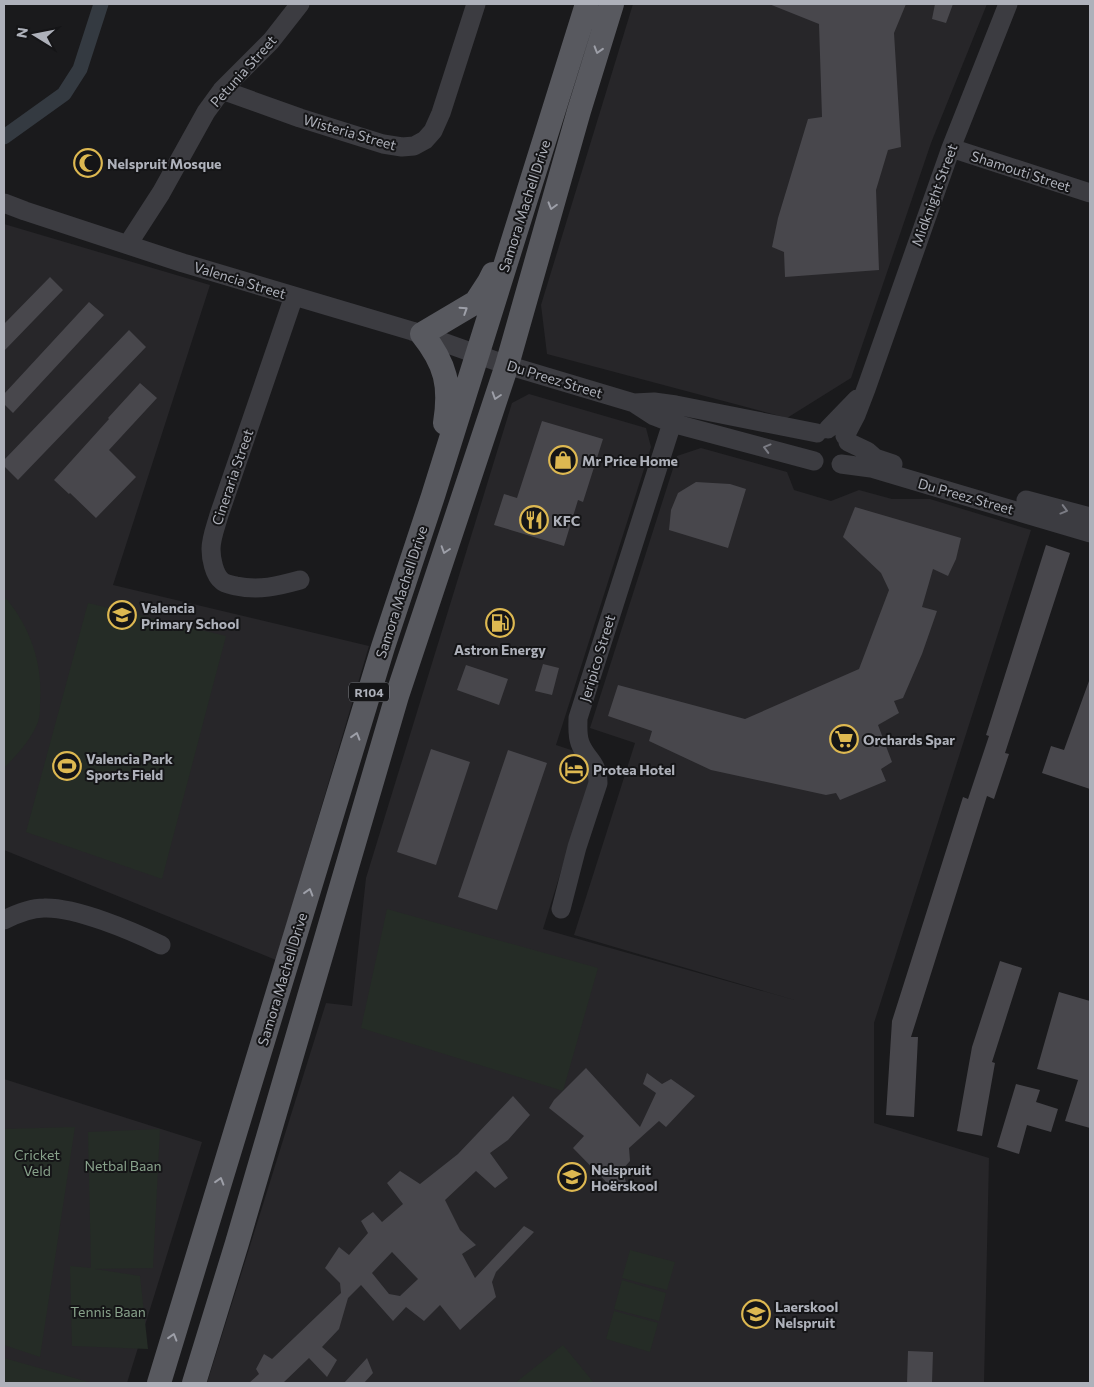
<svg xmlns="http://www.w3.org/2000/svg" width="1094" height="1387" viewBox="0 0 1094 1387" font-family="Commissioner,sans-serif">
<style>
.built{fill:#272629}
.green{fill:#252c26}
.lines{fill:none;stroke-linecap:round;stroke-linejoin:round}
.canal{stroke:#343a41;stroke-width:15}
.building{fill:#48474c;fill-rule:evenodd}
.minor{stroke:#3c3c41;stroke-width:19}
.major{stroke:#58595f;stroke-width:24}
.oneway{stroke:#9d9fa8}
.oneway2{stroke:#7b7c84}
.labels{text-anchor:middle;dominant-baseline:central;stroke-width:4;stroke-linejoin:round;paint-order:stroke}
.shield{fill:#151517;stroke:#808289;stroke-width:1}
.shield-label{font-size:12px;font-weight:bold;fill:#aeb1ba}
.street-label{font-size:14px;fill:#aeb1ba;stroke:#151517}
.poi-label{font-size:14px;font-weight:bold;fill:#aeb1ba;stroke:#151517;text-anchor:start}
.park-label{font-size:14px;fill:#88a28b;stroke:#151517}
</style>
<rect width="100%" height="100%" fill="#1a1a1c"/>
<!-- built -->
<path class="built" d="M 633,4 L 987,4 L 931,143 L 851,378 L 787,418 L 547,354 L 541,305 Z
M 4,224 L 210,285 L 113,585 L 369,646 L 276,960 L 4,850 Z
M 529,394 L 646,428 L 651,447 L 556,745 L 574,751 L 590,778 L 543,929 L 798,1001 L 574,935 L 635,743 L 590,728 L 677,456 L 701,448 L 787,472 L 794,490 L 831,501 L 859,490 L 892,499 L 930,499 L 1031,530 L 874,1023 L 874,1123 L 989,1158 L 984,1383 L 207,1383 L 326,1003 L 352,1006 L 366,878 L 512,403 Z
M 4,1079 L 202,1142 L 127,1383 L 4,1383 Z"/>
<!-- green -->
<path class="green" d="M 4,596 C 30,626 43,663 40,703 C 40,709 40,716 38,722 C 31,740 17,755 4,768 Z
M 88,603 L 226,636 L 162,879 L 26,832 Z
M 387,909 L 598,968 L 563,1091 L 361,1028 Z
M 75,1127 L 40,1357 L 4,1345 L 4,1129 Z
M 160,1129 L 153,1268 L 95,1269 L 140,1276 L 148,1349 L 72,1346 L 70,1266 L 91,1268 L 88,1132 Z
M 630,1250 L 675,1262 L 667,1290 L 622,1278 Z
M 622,1280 L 666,1293 L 659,1321 L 614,1309 Z
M 614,1311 L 658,1323 L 650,1352 L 606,1339 Z
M 563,1345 L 594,1383 L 515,1383 Z
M 4,1358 L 92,1383 L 4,1383 Z"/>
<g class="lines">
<!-- canal -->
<path class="canal" d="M 4,137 L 64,94 L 80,69 L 101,4"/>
</g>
<!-- building -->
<path class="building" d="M 769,4 L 906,4 L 894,33 L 901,147 L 888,150 L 876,190 L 879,270 L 785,277 L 784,252 L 772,247 L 778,218 L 808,119 L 822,117 L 819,24 Z
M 935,4 L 953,4 L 946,23 L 932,19 Z
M 50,277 L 63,290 L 4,351 L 4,324 Z
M 89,302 L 104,315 L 13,413 L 4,404 L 4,394 Z
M 129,330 L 146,347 L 18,480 L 4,466 L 4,460 Z
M 140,383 L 157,398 L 109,450 L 136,477 L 96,518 L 70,493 L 69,494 L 54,480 L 109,419 L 108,418 Z
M 542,421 L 603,439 L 583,502 L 578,500 L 564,546 L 494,525 L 504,494 L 517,498 Z
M 696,482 L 730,484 L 746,489 L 728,548 L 669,530 L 671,510 L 678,493 Z
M 855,507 L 961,538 L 956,559 L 948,576 L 933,569 L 922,607 L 937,611 L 922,654 L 903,698 L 894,701 L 899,713 L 878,725 L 892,762 L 881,769 L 886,781 L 840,800 L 836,793 L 826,795 L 711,770 L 649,741 L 652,731 L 608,716 L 618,685 L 745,719 L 859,669 L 889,590 L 881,573 L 843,537 Z
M 1046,545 L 1070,553 L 1005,753 L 1009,754 L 994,799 L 987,796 L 911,1037 L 918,1037 L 914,1117 L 886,1115 L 892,1021 L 963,797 L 968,799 L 989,736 L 986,735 Z
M 543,664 L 559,668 L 552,695 L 535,691 Z
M 466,665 L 508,679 L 499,705 L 457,690 Z
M 1089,681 L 1090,681 L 1090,789 L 1042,773 L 1051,746 L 1064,750 Z
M 431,749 L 470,762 L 436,865 L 397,852 Z
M 508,750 L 547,763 L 497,910 L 458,897 Z
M 1000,961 L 1022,968 L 992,1062 L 995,1063 L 982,1136 L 957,1131 L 972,1047 Z
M 1059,992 L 1090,1001 L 1090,1128 L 1065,1121 L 1078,1080 L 1037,1069 Z
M 586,1068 L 640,1127 L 656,1093 L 643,1084 L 647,1073 L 662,1084 L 671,1079 L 695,1096 L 666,1127 L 659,1121 L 629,1148 L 630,1161 L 622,1170 L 626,1182 L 616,1192 L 573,1148 L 584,1136 L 549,1108 L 554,1100 Z
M 1016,1084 L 1040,1090 L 1036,1102 L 1058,1109 L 1051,1132 L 1027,1125 L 1019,1154 L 997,1147 Z
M 513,1096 L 530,1115 L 508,1140 L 490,1153 L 508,1178 L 495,1188 L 476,1171 L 445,1200 L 460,1230 L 476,1245 L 462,1254 L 475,1278 L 524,1226 L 534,1232 L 496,1272 L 492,1282 L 496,1297 L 460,1330 L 440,1305 L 424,1321 L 406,1307 L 393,1321 L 361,1285 L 348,1298 L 339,1329 L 322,1347 L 337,1360 L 327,1377 L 309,1358 L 283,1383 L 249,1383 L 259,1374 L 256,1369 L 264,1354 L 272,1359 L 341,1293 L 340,1283 L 325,1268 L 339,1247 L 349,1255 L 368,1233 L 361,1221 L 373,1212 L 382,1222 L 403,1204 L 387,1183 L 400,1171 L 420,1184 L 458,1154 ZM 392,1252 L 418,1279 L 400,1296 L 389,1294 L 372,1273 Z
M 908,1351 L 933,1352 L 932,1383 L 907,1383 Z
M 367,1358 L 373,1373 L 364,1383 L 344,1383 Z"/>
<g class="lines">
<!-- minor -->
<path class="minor" d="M 222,90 L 300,118 L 383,144 L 402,147 L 414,146 L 425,140 L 433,131 L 441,113 L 476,4
M 951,148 L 1090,193
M 4,203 L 25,211 L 183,263 L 412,331 L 507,365 L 634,403 L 654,416 L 672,423 L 814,461
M 128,244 L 161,193 L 206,112 L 222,90 L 271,41 L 300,4
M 294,296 L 219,515 C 216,526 211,538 211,549 C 211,558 214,575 222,581 C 225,584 232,585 236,586 C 259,591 278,586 300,580
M 634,403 L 654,402 L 676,405 L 817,433
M 828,429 L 857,399
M 845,436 L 856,415 L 866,389 L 951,148 L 1008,4
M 848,442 L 867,451 L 875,458 L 893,464
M 841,464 L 871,468 L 1090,533
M 1026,500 L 1090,517
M 561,909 L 577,847 L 598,783 C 598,761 586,760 580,743 C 577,735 578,726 578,718 L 672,423 L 676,405
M 4,920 C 16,914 30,908 44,908 C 76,907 132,931 161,945"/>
<!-- major -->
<path class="major" d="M 445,423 C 451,386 446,364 422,334 L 476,302 L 489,282 L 493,274
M 159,1383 L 383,647 L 433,496 L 587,4
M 194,1383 L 237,1243 L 397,696 L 507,365 L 579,111 L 612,4"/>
</g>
<!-- one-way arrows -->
<defs><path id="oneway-chevron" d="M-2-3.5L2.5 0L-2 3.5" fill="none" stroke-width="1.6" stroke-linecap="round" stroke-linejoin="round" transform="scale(1.25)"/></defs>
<g class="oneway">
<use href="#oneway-chevron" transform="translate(598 50) rotate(107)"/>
<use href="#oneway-chevron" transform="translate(552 206) rotate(106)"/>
<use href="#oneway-chevron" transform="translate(464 310) rotate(-33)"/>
<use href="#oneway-chevron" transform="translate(496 396) rotate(108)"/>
<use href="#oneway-chevron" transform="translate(445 550) rotate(108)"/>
<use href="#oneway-chevron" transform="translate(356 736) rotate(-73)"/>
<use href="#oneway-chevron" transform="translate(309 892) rotate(-73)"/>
<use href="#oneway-chevron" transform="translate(220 1181) rotate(-73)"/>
<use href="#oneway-chevron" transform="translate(173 1337) rotate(-73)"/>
</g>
<g class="oneway2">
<use href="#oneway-chevron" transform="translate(767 448) rotate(-165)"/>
<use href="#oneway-chevron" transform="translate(1064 510) rotate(15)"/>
</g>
<!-- icons -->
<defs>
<symbol id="mosque-ring" viewBox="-11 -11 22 22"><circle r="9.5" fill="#151517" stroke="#ddb851" stroke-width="1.5"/><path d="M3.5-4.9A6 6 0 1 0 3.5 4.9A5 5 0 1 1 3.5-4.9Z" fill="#ddb851"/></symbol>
<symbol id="shop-ring" viewBox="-11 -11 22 22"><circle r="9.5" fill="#151517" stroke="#ddb851" stroke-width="1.5"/><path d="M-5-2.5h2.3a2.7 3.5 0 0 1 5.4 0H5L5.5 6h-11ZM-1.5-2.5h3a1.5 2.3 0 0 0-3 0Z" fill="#ddb851"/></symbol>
<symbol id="restaurant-ring" viewBox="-11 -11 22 22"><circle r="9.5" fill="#151517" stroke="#ddb851" stroke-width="1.5"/><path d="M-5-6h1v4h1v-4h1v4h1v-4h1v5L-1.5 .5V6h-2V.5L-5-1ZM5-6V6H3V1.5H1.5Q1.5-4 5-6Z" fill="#ddb851"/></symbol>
<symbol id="school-ring" viewBox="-11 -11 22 22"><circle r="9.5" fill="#151517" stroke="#ddb851" stroke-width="1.5"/><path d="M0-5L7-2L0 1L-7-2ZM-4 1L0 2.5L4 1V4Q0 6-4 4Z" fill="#ddb851"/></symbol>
<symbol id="fuel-ring" viewBox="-11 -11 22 22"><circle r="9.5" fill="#151517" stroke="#ddb851" stroke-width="1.5"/><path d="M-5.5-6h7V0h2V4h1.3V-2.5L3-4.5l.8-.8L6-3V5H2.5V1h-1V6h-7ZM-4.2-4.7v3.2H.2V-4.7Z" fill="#ddb851"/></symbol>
<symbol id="supermarket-ring" viewBox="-11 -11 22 22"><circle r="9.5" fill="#151517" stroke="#ddb851" stroke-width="1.5"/><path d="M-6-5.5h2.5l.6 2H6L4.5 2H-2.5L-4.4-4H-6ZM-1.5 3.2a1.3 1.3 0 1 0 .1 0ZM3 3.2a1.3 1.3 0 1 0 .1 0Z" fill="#ddb851"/></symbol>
<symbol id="stadium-ring" viewBox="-11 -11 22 22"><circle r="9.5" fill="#151517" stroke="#ddb851" stroke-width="1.5"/><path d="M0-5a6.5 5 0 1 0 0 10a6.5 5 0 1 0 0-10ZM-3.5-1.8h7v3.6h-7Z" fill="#ddb851"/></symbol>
<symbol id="hotel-ring" viewBox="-11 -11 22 22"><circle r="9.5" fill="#151517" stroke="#ddb851" stroke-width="1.5"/><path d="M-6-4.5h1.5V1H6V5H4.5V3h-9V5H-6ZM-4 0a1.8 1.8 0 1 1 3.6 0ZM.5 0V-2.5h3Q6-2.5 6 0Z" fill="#ddb851"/></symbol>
</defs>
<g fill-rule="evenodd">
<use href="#mosque-ring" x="72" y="147" width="32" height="32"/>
<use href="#shop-ring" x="547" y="444" width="32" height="32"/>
<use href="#restaurant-ring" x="518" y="504" width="32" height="32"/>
<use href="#school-ring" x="106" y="599" width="32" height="32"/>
<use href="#fuel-ring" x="484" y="607" width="32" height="32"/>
<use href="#supermarket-ring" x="828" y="723" width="32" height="32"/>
<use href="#stadium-ring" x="51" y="750" width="32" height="32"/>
<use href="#hotel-ring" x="558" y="753" width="32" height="32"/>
<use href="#school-ring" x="556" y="1161" width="32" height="32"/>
<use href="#school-ring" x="740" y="1298" width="32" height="32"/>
</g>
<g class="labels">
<!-- shield labels -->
<rect class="shield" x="349" y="682.5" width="40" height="19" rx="4"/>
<g class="shield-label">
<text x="369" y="692">R104</text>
</g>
<!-- street labels -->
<g class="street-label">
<text transform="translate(243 71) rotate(-48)">Petunia Street</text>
<text transform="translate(350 132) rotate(16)">Wisteria Street</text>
<text transform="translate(1021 171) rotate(18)">Shamouti Street</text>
<text transform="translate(934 195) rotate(-70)">Midknight Street</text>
<text transform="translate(524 206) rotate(-72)">Samora Machell Drive</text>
<text transform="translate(240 280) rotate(17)">Valencia Street</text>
<text transform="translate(555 379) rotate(17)">Du Preez Street</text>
<text transform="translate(232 477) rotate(-71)">Cineraria Street</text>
<text transform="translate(966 496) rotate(16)">Du Preez Street</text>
<text transform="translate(401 592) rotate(-72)">Samora Machell Drive</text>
<text transform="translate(597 658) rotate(-73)">Jeripico Street</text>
<text transform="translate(282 979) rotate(-73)">Samora Machell Drive</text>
</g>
<!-- poi labels -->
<g class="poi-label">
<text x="107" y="163">Nelspruit Mosque</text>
<text x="582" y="460">Mr Price Home</text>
<text x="553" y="520">KFC</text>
<text x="141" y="607">Valencia<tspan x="141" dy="16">Primary School</tspan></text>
<text x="500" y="649" text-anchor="middle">Astron Energy</text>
<text x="863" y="739">Orchards Spar</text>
<text x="86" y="758">Valencia Park<tspan x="86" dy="16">Sports Field</tspan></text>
<text x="593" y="769">Protea Hotel</text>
<text x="591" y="1169">Nelspruit<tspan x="591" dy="16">Hoërskool</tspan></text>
<text x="775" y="1306">Laerskool<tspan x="775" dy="16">Nelspruit</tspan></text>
</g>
<!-- park labels -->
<g class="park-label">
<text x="37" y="1154">Cricket<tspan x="37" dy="16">Veld</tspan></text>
<text x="123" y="1165">Netbal Baan</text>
<text x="108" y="1311">Tennis Baan</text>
</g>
</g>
<!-- border -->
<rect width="1094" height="1387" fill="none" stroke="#aeb1ba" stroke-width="10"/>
<!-- north arrow -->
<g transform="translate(35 35) rotate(280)" stroke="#151517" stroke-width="4" paint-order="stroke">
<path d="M0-4L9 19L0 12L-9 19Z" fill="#aeb1ba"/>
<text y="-8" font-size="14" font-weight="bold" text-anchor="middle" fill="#aeb1ba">N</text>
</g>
</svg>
